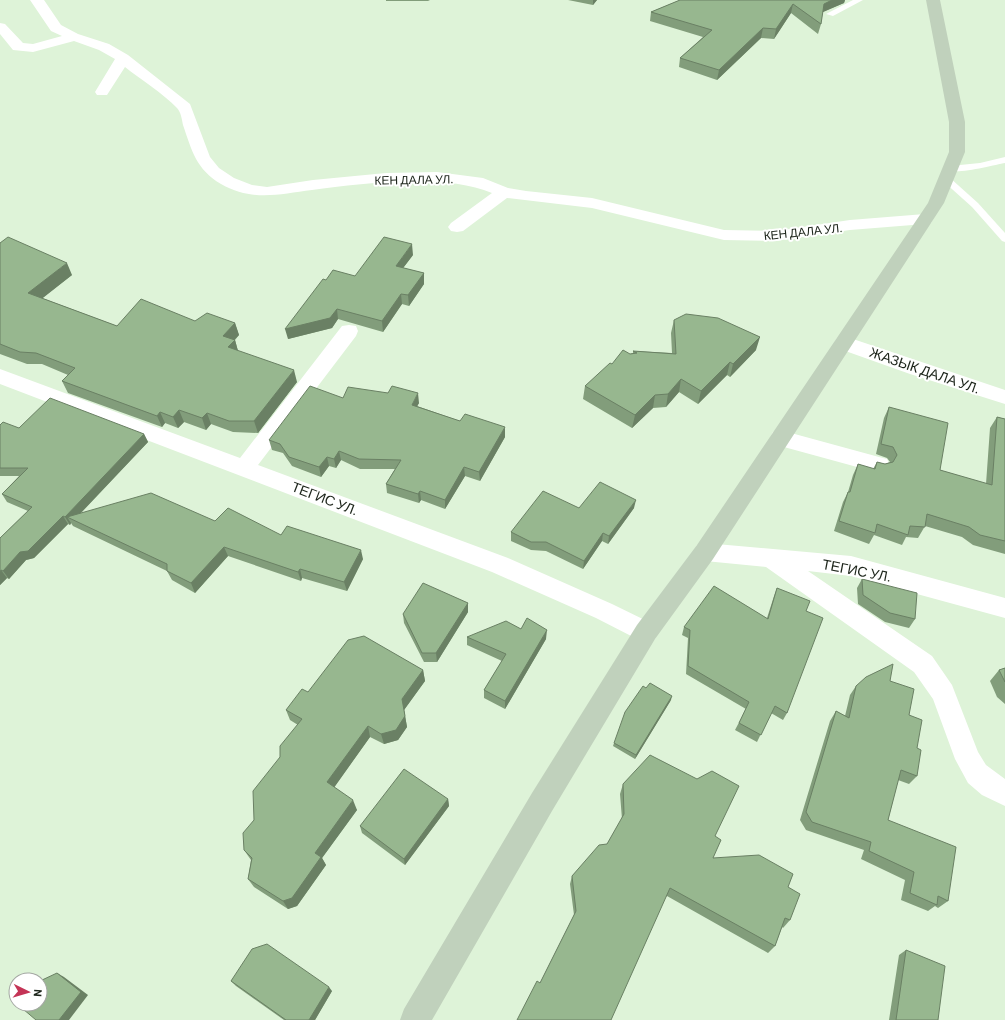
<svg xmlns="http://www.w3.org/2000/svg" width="1005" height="1020" viewBox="0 0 1005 1020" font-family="Barlow,sans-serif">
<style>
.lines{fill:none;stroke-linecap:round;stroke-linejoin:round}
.lane{fill:#fff;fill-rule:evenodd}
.street{fill:#fff;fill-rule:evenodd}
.secondary{fill:#c0d1bc;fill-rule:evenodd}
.wall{fill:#829d7b}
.shaded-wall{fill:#6a8064}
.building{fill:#97b78f;stroke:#6a8064}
.labels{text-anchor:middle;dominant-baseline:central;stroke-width:4;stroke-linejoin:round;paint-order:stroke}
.far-street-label{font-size:12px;fill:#1c241a;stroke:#fff}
.street-label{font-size:14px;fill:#1c241a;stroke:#fff}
</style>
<rect width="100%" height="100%" fill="#def3d8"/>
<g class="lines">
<!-- lane -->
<path class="lane" d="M 853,0 L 863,0 L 833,16 L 826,14 Z
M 1005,157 L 1005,163 C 994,165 953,176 946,169 L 950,166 L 980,163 Z
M 946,176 L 949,177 L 978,203 L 1005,233 L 1005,242 L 1002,241 L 972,207 L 943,181 L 943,177 Z"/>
<!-- street -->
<path class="street" d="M 30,0 L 44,0 L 61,25 L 78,34 L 109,44 L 128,55 L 190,104 L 210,157 L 219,168 L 234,178 L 252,185 L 267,187 L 313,180 L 386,173 L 437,172 L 483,178 L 508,188 L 526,191 L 592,198 L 724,230 L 775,231 L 850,220 L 925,214 L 931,215 L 933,219 L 931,223 L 925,224 L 850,230 L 775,241 L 724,240 L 592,208 L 507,198 L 463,231 L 457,232 L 451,231 L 448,227 L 451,223 L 492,193 C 445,173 363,183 312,190 C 279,194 253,202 221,184 C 196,169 192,151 183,125 C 182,120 181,112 177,108 C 164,94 140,79 125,67 L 107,95 L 97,95 L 95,92 L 115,59 L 99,50 L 74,41 L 33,52 L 13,50 L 0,34 L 0,23 L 5,24 L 23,43 L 33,44 L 62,36 L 51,31 Z
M 349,325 L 356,326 L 358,331 L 356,336 L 258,465 L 508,558 L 612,604 L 655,625 L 658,632 L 655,639 L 646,643 L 637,639 L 596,618 L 492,572 L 0,384 L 0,369 L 240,458 L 342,326 Z
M 844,336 L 1005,390 L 1005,404 L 910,374 L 837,348 L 834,343 L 837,338 Z
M 780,430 L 879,457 L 887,459 L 890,465 L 887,471 L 879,473 L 773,444 L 770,438 L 773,432 Z
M 705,543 L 851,556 L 1005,598 L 1005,618 L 851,576 L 808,571 L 932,656 L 952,685 L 978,752 L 986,765 L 1005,779 L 1005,806 L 982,795 L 968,783 L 955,759 L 933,699 L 914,672 L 766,567 L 705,561 L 697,559 L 694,552 L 697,545 Z"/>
<!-- secondary -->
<path class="secondary" d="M 926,0 L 940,0 L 965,122 L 965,152 L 944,203 L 713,559 L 655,639 L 552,811 L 432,1020 L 400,1020 L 404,1009 L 532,793 L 637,625 L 697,545 L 928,203 L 949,152 L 949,122 Z"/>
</g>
<!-- wall -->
<path class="wall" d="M 386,0 L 430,0 L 428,1 L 386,1 Z
M 561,0 L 597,0 L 593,5 L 568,0 Z
M 680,0 L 845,0 L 844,3 L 822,12 L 821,24 L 818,34 L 791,13 L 774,39 L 761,38 L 717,80 L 679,67 L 680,58 L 703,37 L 650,21 L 651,12 Z
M 0,243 L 72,275 L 42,298 L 117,326 L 195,321 L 235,323 L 239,335 L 235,340 L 238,351 L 297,382 L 258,433 L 233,432 L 211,424 L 206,430 L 184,422 L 178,428 L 165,423 L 162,427 L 68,393 L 62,381 L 68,375 L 42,364 L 27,364 L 0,354 Z
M 413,255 L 403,268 L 424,273 L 424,284 L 409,306 L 402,304 L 383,332 L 338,319 L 332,328 L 288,339 L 326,280 L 355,276 Z
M 674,320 L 756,350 L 730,377 L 727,375 L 698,404 L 679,392 L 666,407 L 653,408 L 632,428 L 583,399 L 585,386 L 612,364 L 630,354 L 633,353 L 633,351 L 672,353 L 671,333 Z
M 343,398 L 419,403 L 417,406 L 505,437 L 480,481 L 465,476 L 445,509 L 421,500 L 419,503 L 387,493 L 386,484 L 395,469 L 360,469 L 341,460 L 336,468 L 329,466 L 321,477 L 292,466 L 283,453 L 272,450 L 269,440 Z
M 889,407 L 940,470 L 986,484 L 990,428 L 997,417 L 1005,419 L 1005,554 L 973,545 L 962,537 L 925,526 L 918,538 L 906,537 L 902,545 L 874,535 L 869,544 L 834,531 L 843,502 L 848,492 L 853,475 L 858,464 L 873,469 L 877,462 L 885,464 L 890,462 L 887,458 L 876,454 L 884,418 Z
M 0,425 L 19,428 L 144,434 L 148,442 L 81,513 L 215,521 L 281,535 L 363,559 L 347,591 L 302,578 L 301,581 L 228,556 L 195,593 L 172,580 L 167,571 L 73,526 L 71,523 L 70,525 L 68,524 L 34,558 L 26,560 L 9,579 L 7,578 L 0,585 L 0,538 L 28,511 L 7,502 L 2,494 L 19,476 L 0,476 Z
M 579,508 L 634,508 L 608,544 L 602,541 L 583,569 L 546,551 L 531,550 L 511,541 L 511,532 Z
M 862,579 L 915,619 L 909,628 L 885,622 L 858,604 L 857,588 Z
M 777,588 L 806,611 L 787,713 L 783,720 L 771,713 L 757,742 L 735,730 L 746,709 L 686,674 L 688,638 L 682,635 L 684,627 L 767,618 L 774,596 Z
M 468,603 L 468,612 L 437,662 L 424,662 L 404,623 L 403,614 Z
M 521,629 L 546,639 L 505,709 L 484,698 L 484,690 L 502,661 L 467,645 L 467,637 Z
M 1005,668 L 1005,704 L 997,697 L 990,681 L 999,670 Z
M 423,670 L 425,681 L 404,710 L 407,727 L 398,740 L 384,744 L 370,737 L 334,787 L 357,810 L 322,858 L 326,865 L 297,906 L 288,909 L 254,887 L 248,879 L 251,860 L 244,850 L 254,820 L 280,757 L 298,725 L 290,720 L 286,710 L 308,692 Z
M 890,681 L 909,715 L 917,748 L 917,776 L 909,784 L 898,780 L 888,820 L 948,901 L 938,908 L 935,906 L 928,911 L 901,900 L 905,880 L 861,859 L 864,850 L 806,830 L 800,820 L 830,721 L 836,711 L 845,716 L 850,695 L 856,686 Z
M 671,700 L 635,759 L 613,746 L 614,743 Z
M 623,784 L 715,836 L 713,858 L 788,887 L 790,920 L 783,928 L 782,927 L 775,946 L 768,953 L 667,896 L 540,983 L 574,915 L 570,884 L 572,876 L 607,844 L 622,819 L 620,794 Z
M 448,799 L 449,806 L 405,865 L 362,833 L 360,826 Z
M 906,950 L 938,1020 L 889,1020 L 899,955 Z
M 231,981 L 332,991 L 315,1020 L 284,1020 L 236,986 Z"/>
<!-- shaded-wall -->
<path class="shaded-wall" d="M 593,0 L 597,0 L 593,5 Z
M 832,0 L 845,0 L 844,3 L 821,13 L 824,4 Z
M 793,4 L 791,13 L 774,39 L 776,29 Z
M 763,28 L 761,38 L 717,80 L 719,70 Z
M 412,244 L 413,255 L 397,276 L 396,266 Z
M 67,263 L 72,275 L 34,305 L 28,293 Z
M 424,273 L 424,284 L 409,306 L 408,295 Z
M 401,294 L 402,304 L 383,332 L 382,321 Z
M 337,309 L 338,319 L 332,328 L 288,339 L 285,329 Z
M 235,323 L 239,335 L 227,347 L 223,336 Z
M 760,337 L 756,350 L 730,377 L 733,364 Z
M 235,340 L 238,351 L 228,347 Z
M 730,362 L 727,375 L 698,404 L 701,391 Z
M 294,370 L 297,382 L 258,433 L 254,421 Z
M 681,379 L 679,392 L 666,407 L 668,394 Z
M 418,393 L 419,403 L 413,414 L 412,405 Z
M 655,395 L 653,408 L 632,428 L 635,415 Z
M 179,410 L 184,422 L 178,428 L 173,417 Z
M 160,412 L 165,423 L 162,427 L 157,416 Z
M 207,413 L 211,424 L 206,430 L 202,418 Z
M 505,427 L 505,437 L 480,481 L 479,472 Z
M 144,434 L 148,442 L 74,520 L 67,517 L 71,523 L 70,525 L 65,517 Z
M 339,451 L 341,460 L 336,468 L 334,459 Z
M 327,457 L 329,466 L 321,477 L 319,467 Z
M 464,467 L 465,476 L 445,509 L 445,500 Z
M 420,491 L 421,500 L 419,503 L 418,494 Z
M 636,500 L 634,508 L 608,544 L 609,536 Z
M 63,516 L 68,524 L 34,558 L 26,560 L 9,579 L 3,571 L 20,552 Z
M 603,533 L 602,541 L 583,569 L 584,561 Z
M 224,547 L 228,556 L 195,593 L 191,583 Z
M 361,550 L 363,559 L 347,591 L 344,582 Z
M 300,569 L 302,578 L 301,581 L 298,572 Z
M 1,570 L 7,578 L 0,585 L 0,572 Z
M 468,603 L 468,612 L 437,662 L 436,653 Z
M 547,630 L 546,639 L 505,709 L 505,701 Z
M 423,670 L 425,681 L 404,710 L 407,727 L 398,740 L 384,744 L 381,734 L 402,699 Z
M 672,696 L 671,700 L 635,759 L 636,755 Z
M 368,726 L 370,737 L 331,792 L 327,782 Z
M 448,799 L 449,806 L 405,865 L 404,859 Z
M 353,800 L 357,810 L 322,858 L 326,865 L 297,906 L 288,909 L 283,901 L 315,853 Z
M 57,973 L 64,977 L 88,995 L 69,1020 L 59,1020 Z
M 329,987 L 332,991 L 315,1020 L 309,1020 Z"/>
<!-- building -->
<path class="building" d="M 680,0 L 832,0 L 824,4 L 821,24 L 793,4 L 776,29 L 763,28 L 719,70 L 680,58 L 712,30 L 651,12 Z
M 8,237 L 67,263 L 28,293 L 117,326 L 141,299 L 195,321 L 207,313 L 235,323 L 223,336 L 235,340 L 228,347 L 294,370 L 254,421 L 229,421 L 207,413 L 202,418 L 179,410 L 173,417 L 160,412 L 157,416 L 62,381 L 75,368 L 36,353 L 20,352 L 0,344 L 0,243 Z
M 384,237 L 412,244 L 396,266 L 424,273 L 408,295 L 401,294 L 382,321 L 337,309 L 330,318 L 285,329 L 323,279 L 326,280 L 333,270 L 355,276 Z
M 686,314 L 718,318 L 760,337 L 733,364 L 730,362 L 701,391 L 681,379 L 668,394 L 655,395 L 635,415 L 585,386 L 610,363 L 612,364 L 623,350 L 630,354 L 637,353 L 633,351 L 676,354 L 674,320 Z
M 310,386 L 343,398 L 348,387 L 388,393 L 392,386 L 418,393 L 412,405 L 460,421 L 465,414 L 505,427 L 479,472 L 464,467 L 445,500 L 420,491 L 418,494 L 386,484 L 401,460 L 359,459 L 339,451 L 334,459 L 327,457 L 319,467 L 289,457 L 280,444 L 269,440 Z
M 50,398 L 144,434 L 65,517 L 63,516 L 28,551 L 20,552 L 3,571 L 1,570 L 0,572 L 0,538 L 32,507 L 2,494 L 28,468 L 0,468 L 0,425 L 3,422 L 19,428 Z
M 889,407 L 948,423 L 940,470 L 992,485 L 997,417 L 1005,419 L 1005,541 L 980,535 L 969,527 L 927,514 L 925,527 L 910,526 L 908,535 L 877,524 L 875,533 L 839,521 L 848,492 L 850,492 L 858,464 L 875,469 L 877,462 L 885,464 L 893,462 L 897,455 L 893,447 L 881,444 Z
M 600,482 L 636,500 L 609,536 L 603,533 L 584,561 L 546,542 L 531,542 L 511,532 L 543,491 L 579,508 Z
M 151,493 L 215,521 L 228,508 L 281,535 L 287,526 L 361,550 L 344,582 L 300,569 L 298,572 L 224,547 L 191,583 L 167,571 L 167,564 L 67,517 Z
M 862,579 L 917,593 L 915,619 L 890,613 L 863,595 Z
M 423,583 L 468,603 L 436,653 L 422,653 L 403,614 Z
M 714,586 L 768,619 L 777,588 L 810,601 L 806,611 L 823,618 L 787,713 L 775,706 L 761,735 L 739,723 L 749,702 L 688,666 L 690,630 L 684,627 Z
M 527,618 L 547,630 L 505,701 L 484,690 L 506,654 L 467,637 L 506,621 L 521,629 Z
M 364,636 L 423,670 L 402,699 L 405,716 L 396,730 L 381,734 L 368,726 L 327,782 L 353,800 L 315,853 L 321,857 L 292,898 L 283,901 L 248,879 L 252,858 L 244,850 L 243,833 L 254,820 L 253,791 L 280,757 L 280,746 L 302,719 L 286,710 L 302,689 L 308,692 L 348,640 Z
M 893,664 L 890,681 L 914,689 L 909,715 L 922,720 L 917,748 L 921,750 L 917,776 L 901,770 L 888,820 L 956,847 L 948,901 L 938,896 L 937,905 L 910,893 L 914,872 L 869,851 L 871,842 L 812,822 L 806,812 L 836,711 L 849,718 L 856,686 L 866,677 Z
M 1005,668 L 1005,682 L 999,670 Z
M 650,683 L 672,696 L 636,755 L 614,743 L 625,712 L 643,686 L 646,688 Z
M 650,755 L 697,779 L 712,771 L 739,786 L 715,836 L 721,840 L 713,858 L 759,855 L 793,874 L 788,887 L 800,894 L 790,920 L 785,918 L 775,946 L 670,888 L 611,1020 L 517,1020 L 537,981 L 540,983 L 576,911 L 572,876 L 599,845 L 607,844 L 624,814 L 623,784 Z
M 404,769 L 448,799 L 404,859 L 360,826 Z
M 267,944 L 329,987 L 309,1020 L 286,1020 L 231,981 L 252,949 Z
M 906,950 L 945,966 L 938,1020 L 896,1020 Z
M 57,973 L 81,992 L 59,1020 L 36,1020 L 23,1009 L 27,1004 L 40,1004 L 40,981 Z"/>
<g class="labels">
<!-- far-street labels -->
<g class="far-street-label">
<text transform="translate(414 179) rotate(-1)">КЕН ДАЛА УЛ.</text>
<text transform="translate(803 231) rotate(-6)">КЕН ДАЛА УЛ.</text>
</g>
<!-- street labels -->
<g class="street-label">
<text transform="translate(925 370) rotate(19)">ЖАЗЫК ДАЛА УЛ.</text>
<text transform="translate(325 498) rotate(21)">ТЕГИС УЛ.</text>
<text transform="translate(857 570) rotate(11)">ТЕГИС УЛ.</text>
</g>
</g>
<!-- north arrow -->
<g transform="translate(28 992) rotate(95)"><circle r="19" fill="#ffffff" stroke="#a4a7a3"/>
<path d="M0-3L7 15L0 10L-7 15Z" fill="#c43456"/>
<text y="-6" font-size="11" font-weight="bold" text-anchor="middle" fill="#1c241a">N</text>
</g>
</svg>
